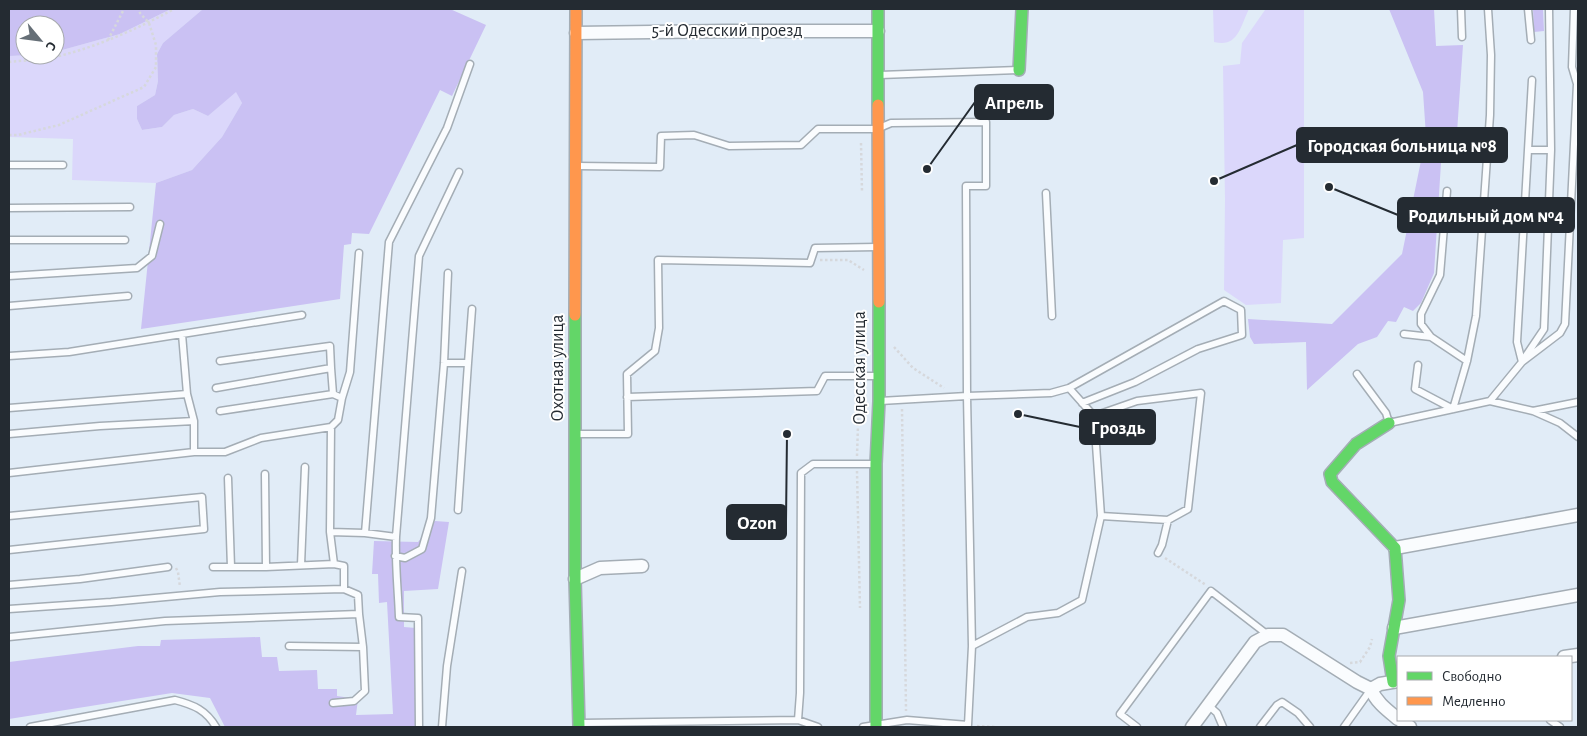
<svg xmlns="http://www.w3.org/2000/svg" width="1587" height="736" viewBox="0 0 1587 736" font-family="'Alegreya Sans',sans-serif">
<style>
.green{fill:#dbd7fb}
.forest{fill:#cac1f3}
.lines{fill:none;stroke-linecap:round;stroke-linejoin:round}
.lane-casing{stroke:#a4adb5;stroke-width:9}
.street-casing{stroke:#a4adb5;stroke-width:15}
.fast-casing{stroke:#a4adb5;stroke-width:14}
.slow-casing{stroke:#a4adb5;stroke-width:14}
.path{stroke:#d6d8dc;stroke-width:2.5;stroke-dasharray:2.5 2.5;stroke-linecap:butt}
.lane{stroke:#fafcfe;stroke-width:6}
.street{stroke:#fafcfe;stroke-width:12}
.fast{stroke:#63d668;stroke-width:11}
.slow{stroke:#ff974d;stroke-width:11}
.labels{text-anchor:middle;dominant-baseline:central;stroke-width:4;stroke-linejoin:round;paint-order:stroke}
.street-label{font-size:18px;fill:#242b32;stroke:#fff}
.leader{fill:none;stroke:#242b32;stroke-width:2}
.callout-dot{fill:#242b32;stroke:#fff;stroke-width:2}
.callout{fill:#242b32;stroke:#242b32;stroke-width:2}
.callout-label{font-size:19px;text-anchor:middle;font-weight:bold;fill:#fff}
</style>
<rect width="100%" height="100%" fill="#e1ecf7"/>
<!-- green -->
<path class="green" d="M 171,9 L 203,9 L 163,43 L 157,54 L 158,81 L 155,95 L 137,106 L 137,119 L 142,130 L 162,127 L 174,115 L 193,109 L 208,116 L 236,91 L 242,103 L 222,137 L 192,170 L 156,183 L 72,180 L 73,139 L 9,137 L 9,56 L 55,55 L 55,52 L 120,34 Z
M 1213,9 L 1249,9 C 1240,27 1238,48 1214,42 Z
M 1280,9 L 1304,9 L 1304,238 L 1283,240 L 1281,303 L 1246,305 L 1224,290 L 1225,200 L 1223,66 L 1240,64 L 1242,43 L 1265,10 Z"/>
<!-- forest -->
<path class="forest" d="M 9,9 L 171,9 L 120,34 L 55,52 L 55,25 L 25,25 L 25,55 L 34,55 L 9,56 Z
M 203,9 L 450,9 L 486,25 L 452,96 L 440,90 L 369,234 L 352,233 L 351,244 L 344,245 L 340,299 L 141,329 L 156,183 L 192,170 L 222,137 L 242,103 L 236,92 L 208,116 L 193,109 L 174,115 L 162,127 L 142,130 L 137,119 L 137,106 L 155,95 L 158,81 L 157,54 L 163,43 Z
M 1389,9 L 1434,9 L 1436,46 L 1463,45 L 1456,147 L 1442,147 L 1434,273 L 1421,303 L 1413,311 L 1404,307 L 1396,322 L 1388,321 L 1377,337 L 1358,344 L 1307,390 L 1306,342 L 1254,344 L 1250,337 L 1248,319 L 1332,324 L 1402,254 L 1426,136 L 1423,92 Z
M 1533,9 L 1543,9 L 1544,31 L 1534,32 Z
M 435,521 L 449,522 L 438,589 L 404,591 L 404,627 L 416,628 L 417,727 L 225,727 L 210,698 L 172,693 L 9,719 L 9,662 L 138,646 L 160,646 L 161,640 L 260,637 L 262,657 L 277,657 L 279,671 L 317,670 L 318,689 L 337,689 L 337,696 L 358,699 L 356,715 L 393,714 L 387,602 L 379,603 L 378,574 L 372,574 L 374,541 L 418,542 Z"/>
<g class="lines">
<defs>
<path id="lane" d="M 1461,9 L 1462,37
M 1528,9 L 1531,40
M 880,75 L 1018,70
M 1528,150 L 1551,150
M 9,165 L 63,165
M 577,166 L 660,167 L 661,136 L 694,135 L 729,146 L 801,145 L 818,129 L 877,129 L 891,123 L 986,122 L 986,186 L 966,186 L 967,396 L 1051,393 L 1069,388 L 1094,416 L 1101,516 L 1082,600 L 1058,613 L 1027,617 L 972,646
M 1046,193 L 1052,316
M 9,208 L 130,207
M 9,240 L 125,240
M 9,276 L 137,268 L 152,256 L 160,224
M 9,306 L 128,296
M 1404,334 L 1431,337 L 1467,361
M 1431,337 L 1421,324 L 1421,314 L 1440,275 L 1447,191
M 9,356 L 69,352 L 182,334
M 1525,357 L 1544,329 L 1551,150 L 1549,9
M 1522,362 L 1560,333 L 1565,324 L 1577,84 L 1572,67 L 1574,9
M 444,363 L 468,363 L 472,309
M 1418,365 L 1415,389 L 1453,409 L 1467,361 L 1476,316 L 1490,115 L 1491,55 L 1488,9
M 1357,374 L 1386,413 L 1389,423 L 1490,401 L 1533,411 L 1560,423 L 1578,437
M 216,388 L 331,368 L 330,346 L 220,361
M 1069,388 L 1224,301 L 1241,310 L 1242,335 L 1198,349 L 1135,382 L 1082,403
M 187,394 L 182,334 L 302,315
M 627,397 L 817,391 L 825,376 L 878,376
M 342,398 L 350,372 L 359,253
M 1490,401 L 1522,362 L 1517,342 L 1532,80
M 9,408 L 187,394 L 194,421 L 194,452
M 220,411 L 333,394 L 331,368
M 1533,411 L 1578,402
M 1094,416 L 1137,401 L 1201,393 L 1188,509 L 1168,520 L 1101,516
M 331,427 L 338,420 L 342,398 L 333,394
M 9,434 L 100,426 L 194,421
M 577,434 L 628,434 L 627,374 L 655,351 L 659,328 L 658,260 L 810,263 L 815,248 L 877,247
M 9,473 L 194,452 L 225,452 L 261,438 L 331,427 L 330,532 L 334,564 L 266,567 L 231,567 L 228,478
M 265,474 L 266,567
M 458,510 L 468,363
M 9,516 L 202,497 L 204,529 L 9,550
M 330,532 L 365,533 L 396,537
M 365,533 L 389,242 L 447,128 L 470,64
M 1158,553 L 1162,545 L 1168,520
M 395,556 L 405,558 L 422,549 L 431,518 L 444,363 L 448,273
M 334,564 L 344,566 L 344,589
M 301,565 L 305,467
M 213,567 L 231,567
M 9,585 L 80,579 L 168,567
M 9,609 L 111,602 L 220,592 L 344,589 L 358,595 L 359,614
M 9,637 L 165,621 L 359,614 L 363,647 L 365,691 L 354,701 L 333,703
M 289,646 L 363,647
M 1208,705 L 1217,713 L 1223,727
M 798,720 L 800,693 L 801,473 L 813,464 L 875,464
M 1550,720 L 1560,727
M 581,723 L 798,720 L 818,727
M 30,727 L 175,700 C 194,705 206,710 216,727
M 419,727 L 418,618 L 399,617 C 398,590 395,563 396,537 L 419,256 L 459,172
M 442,727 L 447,666 L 462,571
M 863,727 L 907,720 L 968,725 L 972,646 L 967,396 L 880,401
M 1137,727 L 1120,714 L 1211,591 L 1268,635
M 1260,727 L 1277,705 L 1282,702 L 1298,713 L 1310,727
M 1344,727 L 1371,689"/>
<path id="street" d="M 576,33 L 727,31 L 878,31
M 1395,548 L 1578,515
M 575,579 L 600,568 L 642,566
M 1394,628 L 1578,595
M 1564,657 L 1578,655
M 1398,681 L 1380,684 L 1371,689 C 1376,702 1387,710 1398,719
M 1400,720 L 1410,727
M 1192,727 L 1255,642 L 1268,635 L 1283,635 L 1357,682 L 1371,689"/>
<path id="fast" d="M 878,9 L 878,105
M 1019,70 L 1022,9
M 575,315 L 575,579 L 579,727
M 1389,423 L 1356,444 L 1330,474 L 1332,482 L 1395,548 L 1399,600 L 1389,656 L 1393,682
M 876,727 L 876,464 L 879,401 L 879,302"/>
<path id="slow" d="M 878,105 L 879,302
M 575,315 L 576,9"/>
</defs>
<!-- lane casing -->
<use href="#lane" class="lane-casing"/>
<!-- street casing -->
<use href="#street" class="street-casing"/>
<!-- fast casing -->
<use href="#fast" class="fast-casing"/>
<!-- slow casing -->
<use href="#slow" class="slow-casing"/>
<!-- path -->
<path class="path" d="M 108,40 L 124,9
M 9,62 C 26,60 46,60 63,55 C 101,45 139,28 174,9
M 9,135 L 18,135 L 59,125 L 144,87 L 156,67 L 156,45 L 149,23 L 140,13 L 139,9
M 861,143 L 862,192
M 820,260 L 848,260 L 864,270
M 894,347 L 913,368 L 944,388
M 902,409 L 906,711
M 857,456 L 859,395 L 860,384
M 857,471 L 860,608
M 1165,558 L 1206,585
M 176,568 L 178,572 L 180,587
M 1350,663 L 1360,662 L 1370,647 L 1372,639
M 977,726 L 996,727"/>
<!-- lane -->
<use href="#lane" class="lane"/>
<!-- street -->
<use href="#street" class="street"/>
<!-- fast -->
<use href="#fast" class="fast"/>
<!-- slow -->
<use href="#slow" class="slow"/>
</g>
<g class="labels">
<!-- street labels -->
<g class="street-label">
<text x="727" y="31">5-й Одесский проезд</text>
<text transform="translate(558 368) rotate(-90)">Охотная улица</text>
<text transform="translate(860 368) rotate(-90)">Одесская улица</text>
</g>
</g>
<!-- callouts -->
<path class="leader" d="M927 169L975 102M1214 181L1297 145M1329 187L1398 215M1018 414L1080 427M787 434L786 522"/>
<g class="callout-dot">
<circle cx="927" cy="169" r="5"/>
<circle cx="1214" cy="181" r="5"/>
<circle cx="1329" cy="187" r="5"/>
<circle cx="1018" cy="414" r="5"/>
<circle cx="787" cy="434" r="5"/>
</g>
<g class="callout">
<rect x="975" y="85" width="78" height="34" rx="5"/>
<rect x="1297" y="128" width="210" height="34" rx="5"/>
<rect x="1398" y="198" width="176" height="34" rx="5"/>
<rect x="1080" y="410" width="75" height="34" rx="5"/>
<rect x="727" y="505" width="59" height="34" rx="5"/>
</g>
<g class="callout-label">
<text x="1014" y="109">Апрель</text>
<text x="1402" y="152">Городская больница №8</text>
<text x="1486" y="222">Родильный дом №4</text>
<text x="1118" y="434">Гроздь</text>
<text x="757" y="529">Ozon</text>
</g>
<!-- border -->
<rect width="1587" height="736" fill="none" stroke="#242b32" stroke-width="20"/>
<!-- legend -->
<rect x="1397" y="656" width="175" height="65" fill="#ffffff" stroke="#a7aaad"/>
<rect x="1407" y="672" width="25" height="8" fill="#63d668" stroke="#a7aaad"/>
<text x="1442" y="681" font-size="15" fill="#242b32">Свободно</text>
<rect x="1407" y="697" width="25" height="8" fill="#ff974d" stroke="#a7aaad"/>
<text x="1442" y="706" font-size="15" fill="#242b32">Медленно</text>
<!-- north arrow -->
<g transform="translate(40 40) rotate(119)"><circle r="24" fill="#ffffff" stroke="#a7aaad"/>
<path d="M0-4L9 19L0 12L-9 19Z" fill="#666f77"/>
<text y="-8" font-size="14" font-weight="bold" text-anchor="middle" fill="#242b32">С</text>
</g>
</svg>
